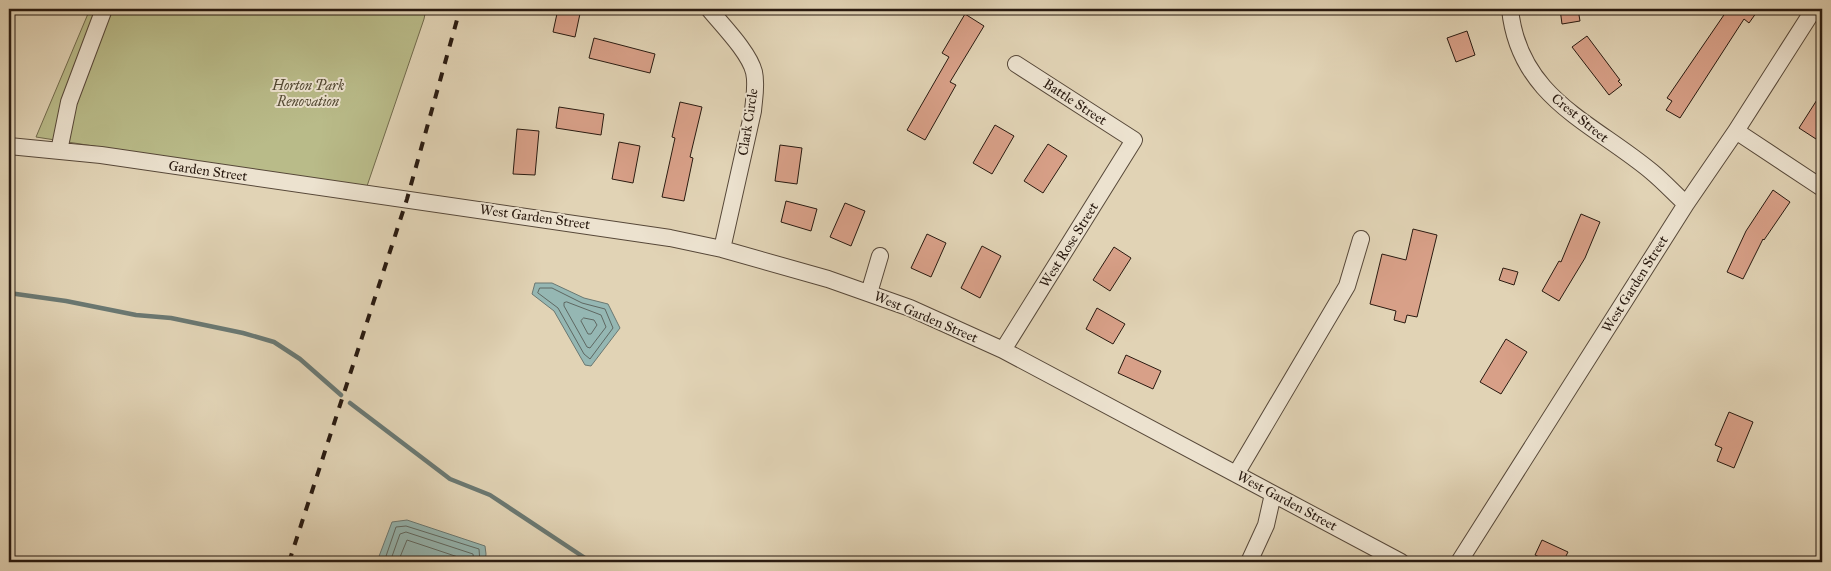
<svg xmlns="http://www.w3.org/2000/svg" width="1831" height="571" viewBox="0 0 1831 571" font-family="'IM FELL Great Primer',serif">
<style>
.green{fill:#b9bb89;stroke:#716a4c}
.water{fill:#95b7b3;stroke:#6a7872}
.lines{fill:none;stroke-linecap:round;stroke-linejoin:round}
.shore{stroke:#5f6862;stroke-width:1}
.stream{stroke:#6a7872;stroke-width:4.5}
.building{fill:#d8a088;stroke:#291a10}
.minor-casing{stroke:#574839;stroke-width:18}
.minor{stroke:#ece2cf;stroke-width:16}
.rail{stroke:#291a10;stroke-width:4;stroke-dasharray:9 9;stroke-linecap:butt}
.labels{text-anchor:middle;dominant-baseline:central;stroke-width:4;stroke-linejoin:round;paint-order:stroke}
.park-label{font-size:14px;font-style:italic;fill:#544a34;stroke:#ece2cf}
.street-label{font-size:14px;fill:#291a10;stroke:#ece2cf}
</style>
<rect width="100%" height="100%" fill="#e1d3b5"/>
<filter id="stains"><feTurbulence type="fractalNoise" baseFrequency=".004" numOctaves="4"/><feColorMatrix values="0 0 0 0 .2 0 0 0 0 .09 0 0 0 0 .02 0 0 0 .5 -.17"/></filter>
<radialGradient id="worn" r=".72"><stop offset=".6" stop-color="#630" stop-opacity="0"/><stop offset="1" stop-color="#630" stop-opacity=".3"/></radialGradient>
<!-- green -->
<path class="green" d="M 90,9 L 426,9 L 424,19 L 366,189 L 36,137 Z"/>
<!-- water -->
<path class="water" d="M 535,283 L 552,283 L 584,298 L 608,304 L 620,328 L 591,366 L 585,365 L 554,311 L 532,294 Z
M 407,520 L 485,546 L 486,554 L 485,562 L 380,562 L 378,559 L 392,522 Z"/>
<g class="lines">
<!-- shore -->
<path class="shore" d="M 540,288 L 552,288 L 582,303 L 605,309 L 613,328 L 590,359 L 584,354 L 558,308 L 538,293 Z
M 567,302 L 601,315 L 606,327 L 590,348 L 587,347 L 564,306 L 564,303 Z
M 584,318 L 594,320 L 597,325 L 591,334 L 588,334 L 581,321 Z
M 384,562 L 396,527 L 406,526 L 479,549 L 480,562
M 390,562 L 400,534 L 406,532 L 473,554 L 474,562
M 398,562 L 407,540 L 464,559 L 466,562"/>
<!-- stream -->
<path class="stream" d="M 9,293 L 66,301 L 136,315 L 171,318 L 243,333 L 274,342 L 300,359 L 341,395
M 350,403 L 450,479 L 490,495 L 591,562"/>
</g>
<!-- building -->
<path class="building" d="M 558,9 L 581,9 L 575,37 L 553,32 Z
M 1560,9 L 1578,9 L 1580,21 L 1562,24 Z
M 1728,9 L 1759,9 L 1749,23 L 1744,19 L 1680,118 L 1666,110 L 1672,101 L 1667,98 Z
M 965,14 L 984,26 L 950,82 L 956,85 L 925,140 L 907,130 L 949,57 L 942,53 Z
M 1467,31 L 1475,55 L 1456,62 L 1447,38 Z
M 1587,36 L 1620,80 L 1618,81 L 1622,85 L 1609,95 L 1572,47 Z
M 594,38 L 655,54 L 650,73 L 589,58 Z
M 1822,92 L 1822,129 L 1816,139 L 1799,128 Z
M 680,102 L 702,107 L 690,157 L 693,158 L 684,201 L 662,197 L 675,138 L 672,137 Z
M 559,107 L 604,114 L 601,135 L 556,128 Z
M 995,125 L 1014,136 L 992,174 L 973,163 Z
M 517,129 L 539,131 L 535,175 L 513,174 Z
M 619,142 L 640,146 L 633,183 L 612,179 Z
M 1048,144 L 1067,156 L 1043,193 L 1024,181 Z
M 780,145 L 802,148 L 797,184 L 775,181 Z
M 1773,190 L 1790,202 L 1764,240 L 1763,239 L 1743,279 L 1727,272 L 1746,231 Z
M 786,201 L 817,209 L 811,231 L 781,222 Z
M 845,203 L 865,211 L 851,246 L 830,237 Z
M 1581,214 L 1600,222 L 1585,258 L 1559,301 L 1542,291 L 1559,261 L 1561,262 Z
M 1413,229 L 1437,235 L 1417,317 L 1407,315 L 1405,323 L 1394,320 L 1396,311 L 1370,304 L 1382,254 L 1406,260 Z
M 927,234 L 946,243 L 931,277 L 911,268 Z
M 982,246 L 1001,256 L 980,298 L 961,288 Z
M 1114,247 L 1131,258 L 1110,291 L 1093,280 Z
M 1503,268 L 1518,272 L 1514,285 L 1499,280 Z
M 1097,308 L 1125,324 L 1113,344 L 1086,329 Z
M 1506,339 L 1527,352 L 1501,394 L 1480,382 Z
M 1126,355 L 1161,371 L 1153,389 L 1118,373 Z
M 1729,412 L 1753,422 L 1734,468 L 1717,461 L 1722,448 L 1715,445 Z
M 1542,540 L 1568,552 L 1563,562 L 1550,562 L 1535,555 Z"/>
<g class="lines">
<defs>
<path id="minor" d="M 709,9 C 722,25 749,52 754,72 C 757,85 754,98 753,111 L 722,249
M 1510,9 C 1519,98 1592,122 1652,172 C 1664,182 1675,194 1686,204
M 1736,131 L 1822,188
M 9,146 L 101,155 L 670,238 L 722,249 L 828,279 L 910,308 L 1003,350 L 1401,562
M 59,151 L 69,102 L 104,9
M 869,293 L 880,256
M 1003,350 L 1134,140 L 1016,64
M 1236,474 L 1347,286 L 1361,239
M 1249,562 L 1266,525 L 1273,494
M 1459,562 L 1686,204 L 1736,131 L 1814,9"/>
</defs>
<!-- minor casing -->
<use href="#minor" class="minor-casing"/>
<!-- minor -->
<use href="#minor" class="minor"/>
<!-- rail -->
<path class="rail" d="M 289,562 L 407,199 L 460,9"/>
</g>
<g class="labels">
<!-- park labels -->
<g class="park-label">
<text x="308" y="85">Horton Park<tspan x="308" dy="16">Renovation</tspan></text>
</g>
<!-- street labels -->
<g class="street-label">
<text transform="translate(1075 102) rotate(33)">Battle Street</text>
<text transform="translate(1580 118) rotate(39)">Crest Street</text>
<text transform="translate(748 122) rotate(-81)">Clark Circle</text>
<text transform="translate(208 171) rotate(8)">Garden Street</text>
<text transform="translate(535 217) rotate(8)">West Garden Street</text>
<text transform="translate(1069 245) rotate(-58)">West Rose Street</text>
<text transform="translate(1635 284) rotate(-58)">West Garden Street</text>
<text transform="translate(926 317) rotate(23)">West Garden Street</text>
<text transform="translate(1287 501) rotate(28)">West Garden Street</text>
</g>
</g>
<!-- margin -->
<rect width="1831" height="571" fill="none" stroke="#e1d3b5" stroke-width="30"/>
<rect x="10" y="10" width="1811" height="551" fill="none" stroke="#291a10" stroke-width="2.5"/>
<rect x="15" y="15" width="1801" height="541" fill="none" stroke="#291a10"/>
<rect width="100%" height="100%" filter="url(#stains)"/>
<rect width="100%" height="100%" fill="url(#worn)"/>
</svg>
